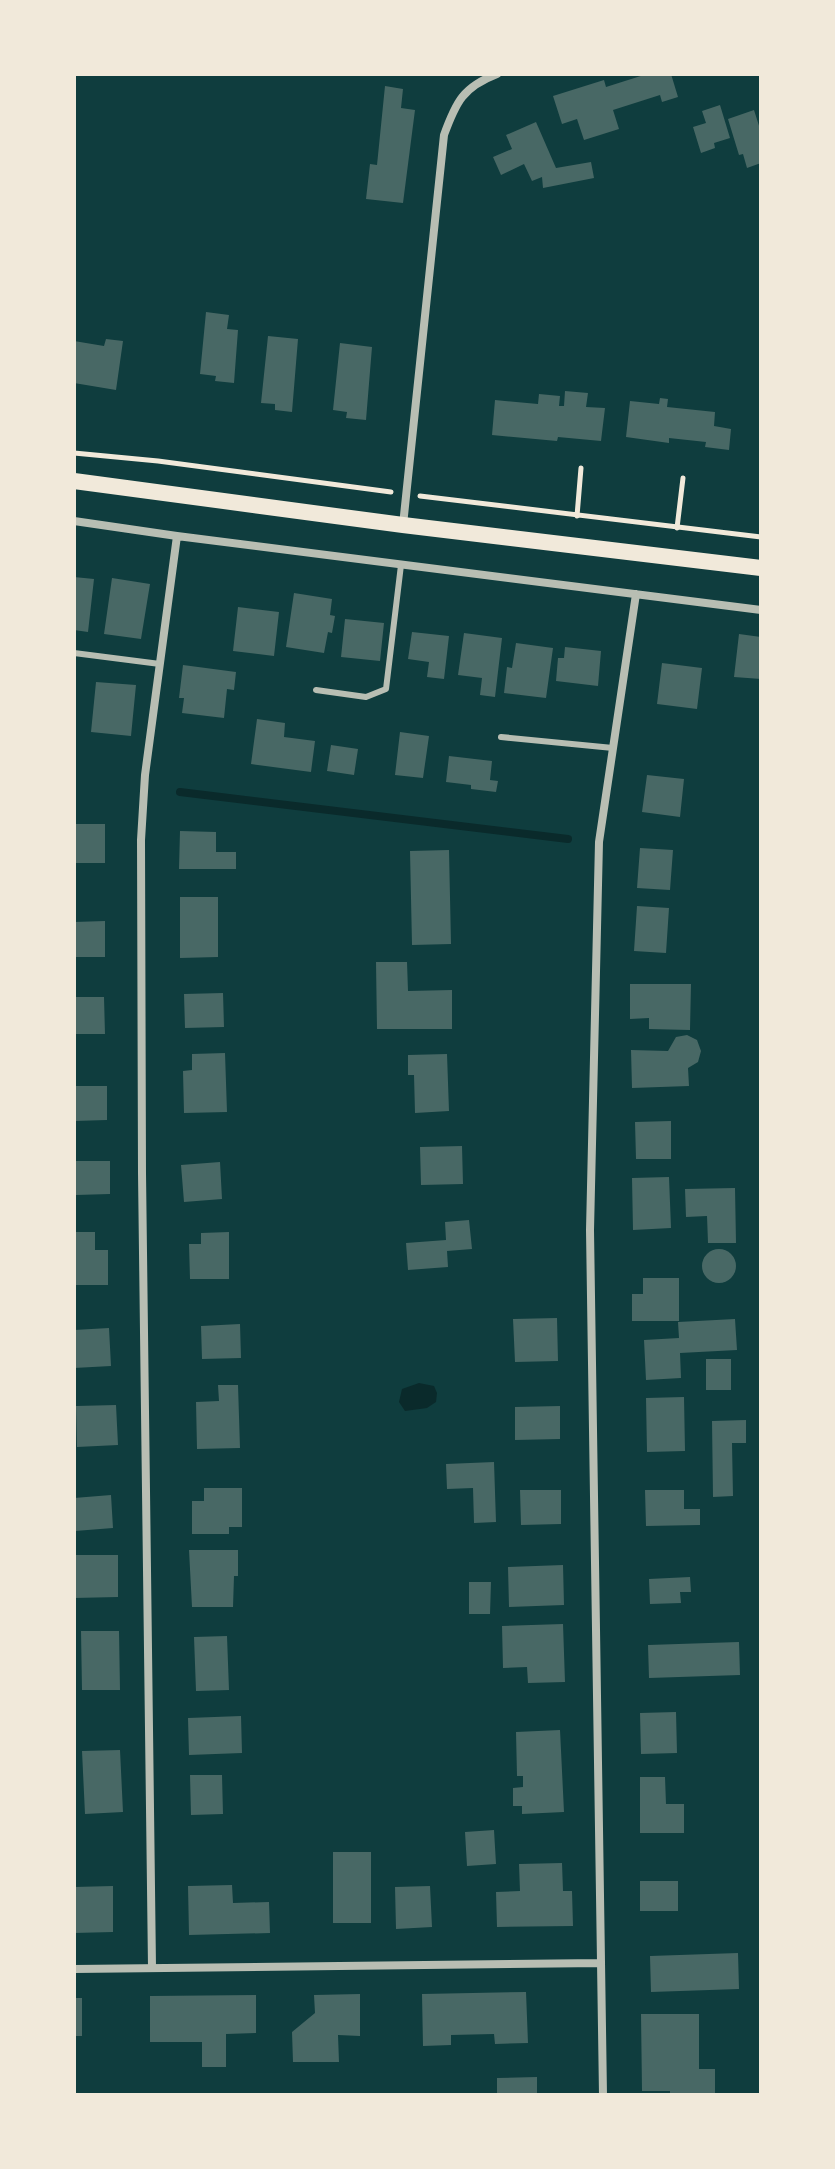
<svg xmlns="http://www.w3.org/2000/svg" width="835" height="2169" viewBox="0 0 835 2169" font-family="'Public Sans',sans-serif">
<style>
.water{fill:#0a2a2b}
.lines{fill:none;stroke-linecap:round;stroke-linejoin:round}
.stream{stroke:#0a2a2b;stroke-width:8}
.building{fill:#486865}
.path{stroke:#f1e9da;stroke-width:5}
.service{stroke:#b8beb3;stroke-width:6}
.minor{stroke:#b8beb3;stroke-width:8}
.secondary{stroke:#f1e9da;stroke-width:16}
</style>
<rect width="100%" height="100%" fill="#0f3d3e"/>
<!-- water -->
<path class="water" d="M 419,1383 L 434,1386 L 437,1393 L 436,1402 L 427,1408 L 405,1411 L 399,1402 L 402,1389 Z"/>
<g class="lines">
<!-- stream -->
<path class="stream" d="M 180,792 L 568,839"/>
</g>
<!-- building -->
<path class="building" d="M 647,74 L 671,74 L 678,97 L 662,102 L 660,95 L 613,110 L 619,129 L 584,140 L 577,119 L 562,124 L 553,96 L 604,80 L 606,87 Z
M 385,86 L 403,89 L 401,108 L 415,110 L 403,203 L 366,199 L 370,164 L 377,165 Z
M 720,105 L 730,138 L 714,143 L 715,148 L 701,153 L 693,127 L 706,123 L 702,111 Z
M 754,110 L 761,132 L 761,163 L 747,168 L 743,154 L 739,155 L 728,119 Z
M 536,122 L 556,168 L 591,162 L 594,178 L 543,188 L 542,177 L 532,181 L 524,164 L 501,175 L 493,157 L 512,149 L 506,135 Z
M 206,312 L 229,315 L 227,329 L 238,330 L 234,383 L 215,381 L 216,376 L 200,374 Z
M 268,336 L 298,339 L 292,412 L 275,410 L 275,404 L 261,403 Z
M 106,339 L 123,341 L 116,390 L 74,383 L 74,341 L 104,346 Z
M 340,343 L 372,347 L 366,420 L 346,418 L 347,412 L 333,410 Z
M 565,391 L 588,393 L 586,407 L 605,408 L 601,441 L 558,437 L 557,441 L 492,435 L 495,400 L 538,404 L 539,394 L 560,396 L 559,406 L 564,406 Z
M 660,398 L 668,399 L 667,407 L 715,412 L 714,426 L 731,429 L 729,450 L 705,447 L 706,442 L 669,438 L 669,443 L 626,437 L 630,401 L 659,404 Z
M 74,577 L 94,579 L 88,632 L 74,630 Z
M 112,578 L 150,584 L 141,639 L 104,634 Z
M 294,593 L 332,599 L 330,615 L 335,616 L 332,633 L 328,632 L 324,653 L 286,647 Z
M 238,607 L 279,612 L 274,656 L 233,651 Z
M 345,619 L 384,623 L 380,661 L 341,657 Z
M 412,632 L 449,636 L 444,679 L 427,677 L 429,662 L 408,659 Z
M 464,633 L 502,638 L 495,697 L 480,695 L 482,678 L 458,675 Z
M 739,634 L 761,637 L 761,679 L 734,677 Z
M 516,643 L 553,648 L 546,698 L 504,693 L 507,667 L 512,668 Z
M 565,647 L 601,651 L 598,686 L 556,681 L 558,658 L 564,658 Z
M 662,663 L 702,668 L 697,709 L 657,704 Z
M 183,665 L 236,672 L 234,690 L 227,689 L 224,718 L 182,713 L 184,698 L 179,698 Z
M 96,682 L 136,685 L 131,736 L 91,732 Z
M 257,719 L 285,723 L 284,737 L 315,741 L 311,772 L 251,764 Z
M 400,732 L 429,736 L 423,778 L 395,775 Z
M 331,745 L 358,749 L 354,775 L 327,771 Z
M 449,756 L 492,761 L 490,780 L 498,781 L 496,792 L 471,789 L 471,785 L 446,782 Z
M 647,775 L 684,779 L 680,817 L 642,812 Z
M 74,824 L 105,824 L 105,863 L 74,863 Z
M 180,831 L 216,832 L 216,852 L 236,852 L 236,869 L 179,869 Z
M 640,848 L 673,850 L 670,890 L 637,888 Z
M 449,850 L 451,944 L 412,945 L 410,851 Z
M 180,897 L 218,897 L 218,957 L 180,958 Z
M 637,906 L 669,908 L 666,953 L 634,951 Z
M 105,921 L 105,957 L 74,957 L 74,922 Z
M 376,962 L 407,962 L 408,991 L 452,990 L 452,1029 L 377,1029 Z
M 630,984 L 691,984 L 690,1030 L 649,1029 L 649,1018 L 630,1019 Z
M 223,993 L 224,1027 L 185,1028 L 184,994 Z
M 74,997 L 104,997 L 105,1034 L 74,1034 Z
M 687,1035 L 697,1040 L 701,1051 L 698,1062 L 688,1068 L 689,1086 L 632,1088 L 631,1050 L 668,1051 L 676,1037 Z
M 225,1053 L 227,1112 L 184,1113 L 183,1071 L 192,1070 L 192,1054 Z
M 447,1054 L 449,1111 L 415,1113 L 414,1075 L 408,1075 L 408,1055 Z
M 74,1086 L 107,1086 L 107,1120 L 74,1121 Z
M 671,1121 L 671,1159 L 636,1159 L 635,1122 Z
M 462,1146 L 463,1184 L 421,1185 L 420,1147 Z
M 76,1161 L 110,1161 L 110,1194 L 76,1195 Z
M 220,1162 L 222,1199 L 184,1202 L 181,1165 Z
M 669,1177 L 671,1228 L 633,1230 L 632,1178 Z
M 735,1188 L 736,1243 L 708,1243 L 707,1216 L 686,1217 L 685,1189 Z
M 469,1220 L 472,1249 L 447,1251 L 448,1267 L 408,1270 L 406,1243 L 446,1240 L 445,1222 Z
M 74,1232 L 95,1232 L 95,1250 L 108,1250 L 108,1285 L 74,1285 Z
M 229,1232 L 229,1279 L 190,1279 L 189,1244 L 201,1244 L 201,1233 Z
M702 1266a17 17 0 1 1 34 0a17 17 0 1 1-34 0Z
M 643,1278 L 679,1278 L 679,1321 L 632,1321 L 632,1294 L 643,1294 Z
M 557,1318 L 558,1361 L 515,1362 L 513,1319 Z
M 735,1319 L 737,1350 L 680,1353 L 681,1378 L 646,1380 L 644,1340 L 679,1338 L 678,1322 Z
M 240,1324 L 241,1358 L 202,1359 L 201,1326 Z
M 109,1328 L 111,1366 L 74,1368 L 74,1330 Z
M 706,1359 L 731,1359 L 731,1390 L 706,1390 Z
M 218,1385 L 238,1385 L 240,1448 L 197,1449 L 196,1402 L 219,1401 Z
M 684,1397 L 685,1451 L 647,1452 L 646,1398 Z
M 116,1405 L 118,1445 L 77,1447 L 76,1406 Z
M 560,1406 L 560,1439 L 515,1440 L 515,1407 Z
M 746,1420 L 746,1443 L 732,1443 L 733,1496 L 713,1497 L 712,1421 Z
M 494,1462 L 496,1522 L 474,1523 L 473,1488 L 447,1489 L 446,1464 Z
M 204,1488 L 242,1488 L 242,1527 L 229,1527 L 229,1534 L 192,1534 L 192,1501 L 204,1501 Z
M 520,1490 L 561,1490 L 561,1524 L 521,1525 Z
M 645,1490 L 684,1490 L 684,1509 L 700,1509 L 700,1525 L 646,1526 Z
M 111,1495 L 113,1528 L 75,1531 L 74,1498 Z
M 189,1550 L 238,1550 L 238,1576 L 234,1576 L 233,1607 L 192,1607 Z
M 74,1555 L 118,1555 L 118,1597 L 74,1598 Z
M 563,1565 L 564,1605 L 509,1607 L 508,1567 Z
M 690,1577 L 691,1592 L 680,1592 L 681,1603 L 650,1604 L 649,1579 Z
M 469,1582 L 491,1582 L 490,1614 L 469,1614 Z
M 563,1624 L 565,1682 L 528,1683 L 527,1667 L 503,1668 L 502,1626 Z
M 81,1631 L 119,1631 L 120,1690 L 82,1690 Z
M 227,1636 L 229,1690 L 196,1691 L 194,1637 Z
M 739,1642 L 740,1675 L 649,1678 L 648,1645 Z
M 676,1712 L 677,1753 L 641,1754 L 640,1713 Z
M 241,1716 L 242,1753 L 189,1755 L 188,1718 Z
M 560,1730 L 564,1812 L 522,1814 L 522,1806 L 513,1806 L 513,1788 L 523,1787 L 523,1776 L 517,1776 L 516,1732 Z
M 120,1750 L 123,1812 L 85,1814 L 82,1751 Z
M 190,1775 L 222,1775 L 223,1814 L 191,1815 Z
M 640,1777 L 665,1777 L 666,1804 L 684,1804 L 684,1833 L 640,1833 Z
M 494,1830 L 496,1864 L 467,1866 L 465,1832 Z
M 333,1852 L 371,1852 L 371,1923 L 333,1923 Z
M 562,1863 L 563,1891 L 572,1891 L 573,1926 L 497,1927 L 496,1892 L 520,1891 L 519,1864 Z
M 640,1881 L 678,1881 L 678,1911 L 640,1911 Z
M 232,1885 L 233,1903 L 269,1902 L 270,1933 L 189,1935 L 188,1886 Z
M 113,1886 L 113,1932 L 74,1933 L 74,1887 Z
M 430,1886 L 432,1927 L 396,1929 L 395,1887 Z
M 738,1953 L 739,1989 L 651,1992 L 650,1956 Z
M 526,1992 L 528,2043 L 495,2044 L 494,2034 L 451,2035 L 451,2045 L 423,2046 L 422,1994 Z
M 360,1994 L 360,2036 L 338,2035 L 339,2062 L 293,2062 L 292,2032 L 315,2013 L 314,1995 Z
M 256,1995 L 256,2033 L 226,2034 L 226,2067 L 202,2067 L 202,2042 L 150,2042 L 150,1996 Z
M 74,1998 L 82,1998 L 82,2036 L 74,2036 Z
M 641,2014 L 699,2014 L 699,2069 L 715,2069 L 715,2095 L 670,2095 L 670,2091 L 642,2091 Z
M 537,2077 L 537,2095 L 497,2095 L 497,2078 Z"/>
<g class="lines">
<!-- path -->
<path class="path" d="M 74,453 L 158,461 L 391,492
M 420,496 L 761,537
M 577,516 L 581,468
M 677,528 L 683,478"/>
<!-- service -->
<path class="service" d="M 74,653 L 160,664
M 316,690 L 366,697 L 386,689 L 401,565
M 501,737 L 613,748"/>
<!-- minor -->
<path class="minor" d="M 74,521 L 177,536 L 761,610
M 403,525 L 444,135 C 456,102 463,87 497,74
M 152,1967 L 142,1173 L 141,840 L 145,775 L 177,536
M 74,1969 L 601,1963
M 603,2095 L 590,1230 L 599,842 L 636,594"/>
<!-- secondary -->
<path class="secondary" d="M 74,481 L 403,525 L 761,568"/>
</g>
<!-- border -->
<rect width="835" height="2169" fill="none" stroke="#f1e9da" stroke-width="152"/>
</svg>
